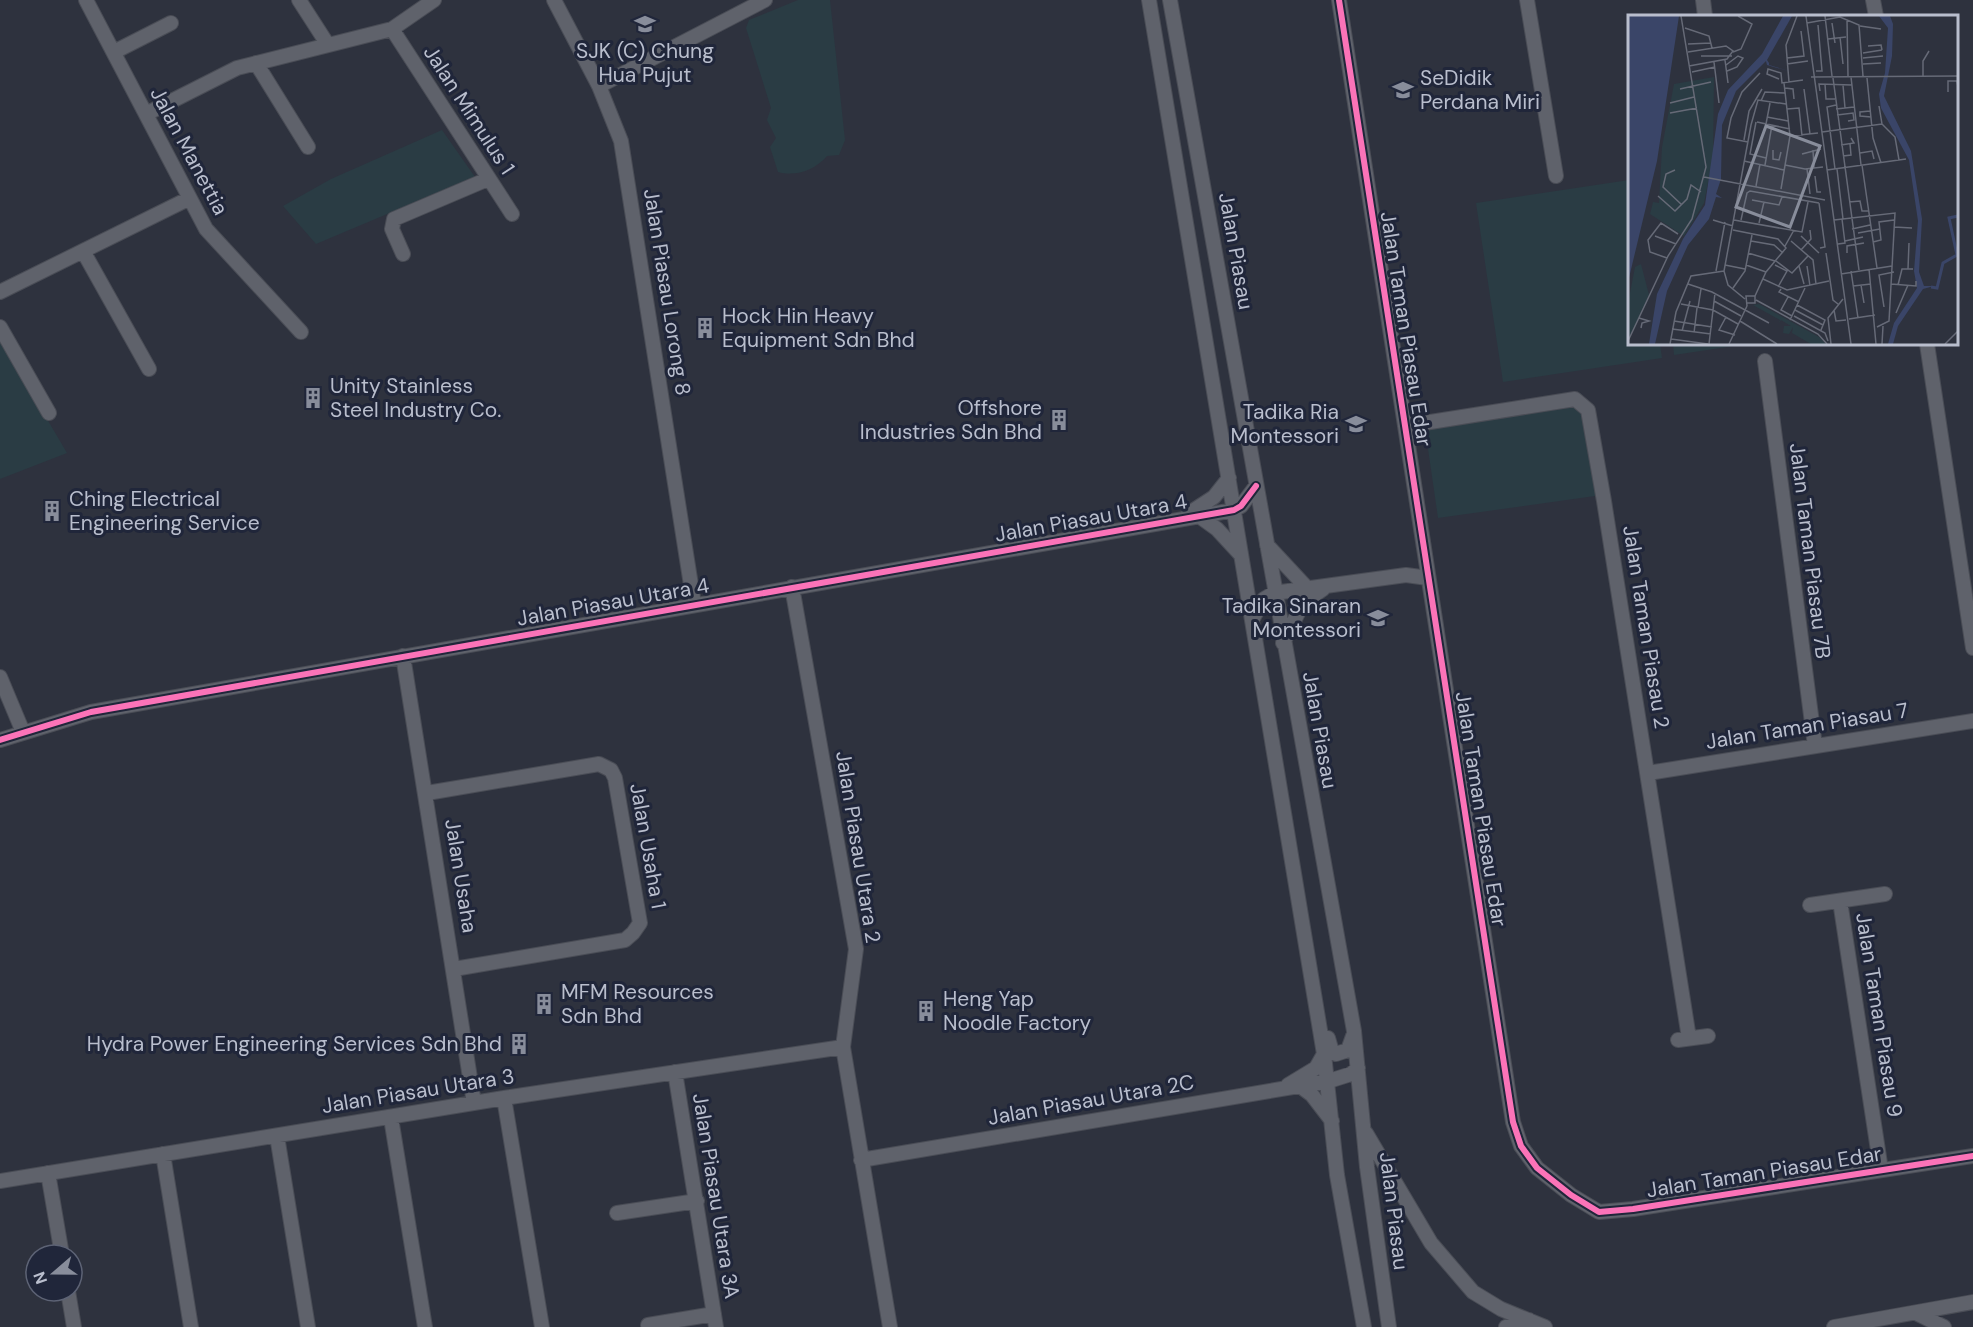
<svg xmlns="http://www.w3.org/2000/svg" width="1973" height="1327" viewBox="0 0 1973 1327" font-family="'DM Sans',sans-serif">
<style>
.green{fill:#2a3c44}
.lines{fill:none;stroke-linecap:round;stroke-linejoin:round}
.minor-casing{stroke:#4a4d56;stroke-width:16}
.minor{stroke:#5f626b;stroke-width:14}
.cycleway-casing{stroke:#20263a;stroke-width:10}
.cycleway{stroke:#fb73b8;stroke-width:6}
.labels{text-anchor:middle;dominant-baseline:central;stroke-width:6;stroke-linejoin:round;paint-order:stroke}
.poi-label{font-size:21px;fill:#b9becd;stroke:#20263a;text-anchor:start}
.street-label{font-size:21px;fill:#b9becd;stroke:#20263a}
.inset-river{fill:none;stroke:#3a4568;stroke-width:3}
.inset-road{fill:none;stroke:#666a77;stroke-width:1.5}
.view{fill:#888d9b;fill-opacity:0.15;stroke:#888d9b;stroke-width:3}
.inset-edge{fill:none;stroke:#b9becd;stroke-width:3}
</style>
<rect width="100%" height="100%" fill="#2e323e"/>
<!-- green -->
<path class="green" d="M 798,0 L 830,0 L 845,140 L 839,155 L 827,156 C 815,170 796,177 778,172 L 770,147 L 776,138 L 767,120 L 771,108 L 746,28 L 749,20 Z
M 442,130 L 475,177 L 316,244 L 283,206 L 331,179 Z
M 1629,180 L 1630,344 L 1660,344 L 1662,358 L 1503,382 L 1476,203 Z
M 0,339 L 67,453 L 0,479 Z
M 1673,344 L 1747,344 L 1674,355 Z
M 1589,405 L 1602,495 L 1438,518 L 1425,428 Z"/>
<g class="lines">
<defs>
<path id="minor" d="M 86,0 L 206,229 L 301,332
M 299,0 L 328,45
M 554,0 L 599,86 L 621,141 L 694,604
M 1149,0 L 1324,1054 L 1337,1175 L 1364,1327
M 1170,0 L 1354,1031 L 1367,1167 L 1389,1327
M 1339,0 L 1513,1122 L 1521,1146 L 1537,1168 L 1571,1195 L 1599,1212 L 1633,1209 L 1973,1156
M 1527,0 L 1556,176
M 1703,0 L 1705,16
M 1873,0 L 1876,16
M 392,29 L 512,214
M 114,52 L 171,23
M 256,63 L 308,147
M 599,86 L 765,0
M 146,114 L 237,68 L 392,29 L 434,0
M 83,251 L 149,369
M 403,254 L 392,229 L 394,219 L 488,179
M 0,292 L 188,199
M 0,327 L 49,413
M 1927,344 L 1973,648
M 1765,361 L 1815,746
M 1405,426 L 1575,399 L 1588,410 L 1604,501 L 1689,1038
M 1188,514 L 1214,497 L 1229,478
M 1199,516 L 1217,529 L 1241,555
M 1267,545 L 1307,588
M 792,587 L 856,949 L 843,1047 L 890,1327
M 1253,618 L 1264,599 L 1274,593 L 1406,575 L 1428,578
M 1283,643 L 1303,603 L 1323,589
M 403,656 L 474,1103
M 0,677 L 23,732
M 0,740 L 91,712 L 1234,510 L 1241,506 L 1256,486
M 1648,773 L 1973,721
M 427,793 L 599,764 L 611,770 L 615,778 L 640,923 L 633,933 L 625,940 L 454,969
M 1840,901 L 1881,1170
M 1810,905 L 1885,894
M 1328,1038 L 1332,1052 L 1336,1054 L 1348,1050 L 1353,1036
M 1678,1040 L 1708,1036
M 675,1072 L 716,1327
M 1288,1085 L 1316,1068 L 1324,1054
M 1300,1086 L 1312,1095 L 1332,1121
M 504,1098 L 542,1327
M 391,1118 L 425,1327
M 1366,1133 L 1431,1243 L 1473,1292 L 1501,1309 L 1545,1327
M 277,1136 L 308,1327
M 163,1154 L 191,1327
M 861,1160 L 1329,1081 L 1351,1074 L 1358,1068
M 48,1173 L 62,1255
M 0,1181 L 504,1098 L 843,1047
M 617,1213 L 697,1201
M 68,1291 L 74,1327
M 1916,1313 L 1944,1327
M 648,1325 L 714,1314
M 1506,1327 L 1529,1320
M 1834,1327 L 1973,1302"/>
</defs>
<!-- minor casing -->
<use href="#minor" class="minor-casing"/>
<!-- minor -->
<use href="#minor" class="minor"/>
<defs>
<path id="cycleway" d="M 1339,0 L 1513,1122 L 1521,1146 L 1537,1168 L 1571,1195 L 1599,1212 L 1633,1209 L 1973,1156
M 0,740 L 91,712 L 1234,510 L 1241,506 L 1256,486"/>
</defs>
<!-- cycleway casing -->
<use href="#cycleway" class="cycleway-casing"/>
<!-- cycleway -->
<use href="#cycleway" class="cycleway"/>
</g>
<!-- icons -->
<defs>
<symbol id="school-bare" viewBox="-9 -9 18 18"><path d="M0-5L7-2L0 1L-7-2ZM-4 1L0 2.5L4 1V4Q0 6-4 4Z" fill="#888d9b" stroke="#20263a" stroke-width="2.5" paint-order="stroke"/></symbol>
<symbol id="building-bare" viewBox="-9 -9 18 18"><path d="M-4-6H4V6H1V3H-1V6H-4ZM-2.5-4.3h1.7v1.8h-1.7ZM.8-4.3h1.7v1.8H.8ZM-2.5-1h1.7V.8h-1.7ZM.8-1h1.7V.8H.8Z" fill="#888d9b" stroke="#20263a" stroke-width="2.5" paint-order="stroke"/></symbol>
</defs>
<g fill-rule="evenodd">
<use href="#school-bare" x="630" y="9" width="30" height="30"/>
<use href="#school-bare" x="1388" y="75" width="30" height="30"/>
<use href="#building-bare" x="690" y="313" width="30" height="30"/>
<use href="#building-bare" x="298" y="383" width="30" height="30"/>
<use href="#building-bare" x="1044" y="405" width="30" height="30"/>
<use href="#school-bare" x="1341" y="409" width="30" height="30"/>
<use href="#building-bare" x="37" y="496" width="30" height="30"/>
<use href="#school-bare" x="1363" y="603" width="30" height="30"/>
<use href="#building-bare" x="529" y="989" width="30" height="30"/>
<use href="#building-bare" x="911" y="996" width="30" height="30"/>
<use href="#building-bare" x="504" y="1029" width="30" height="30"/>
</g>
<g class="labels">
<!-- poi labels -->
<g class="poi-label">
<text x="645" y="51" text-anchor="middle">SJK (C) Chung<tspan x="645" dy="24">Hua Pujut</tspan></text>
<text x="1420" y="78">SeDidik<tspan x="1420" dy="24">Perdana Miri</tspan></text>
<text x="722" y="316">Hock Hin Heavy<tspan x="722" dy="24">Equipment Sdn Bhd</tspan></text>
<text x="330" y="386">Unity Stainless<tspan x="330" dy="24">Steel Industry Co.</tspan></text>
<text x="1042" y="408" text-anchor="end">Offshore<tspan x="1042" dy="24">Industries Sdn Bhd</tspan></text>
<text x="1339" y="412" text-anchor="end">Tadika Ria<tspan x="1339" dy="24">Montessori</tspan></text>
<text x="69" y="499">Ching Electrical<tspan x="69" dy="24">Engineering Service</tspan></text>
<text x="1361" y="606" text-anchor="end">Tadika Sinaran<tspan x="1361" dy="24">Montessori</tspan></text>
<text x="561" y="992">MFM Resources<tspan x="561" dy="24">Sdn Bhd</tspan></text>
<text x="943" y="999">Heng Yap<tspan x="943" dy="24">Noodle Factory</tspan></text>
<text x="502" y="1044" text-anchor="end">Hydra Power Engineering Services Sdn Bhd</text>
</g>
<!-- street labels -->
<g class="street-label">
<text transform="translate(469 110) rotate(57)">Jalan Mimulus 1</text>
<text transform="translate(189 151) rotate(62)">Jalan Manettia</text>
<text transform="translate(1236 251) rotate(80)">Jalan Piasau</text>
<text transform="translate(667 292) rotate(81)">Jalan Piasau Lorong 8</text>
<text transform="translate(1406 329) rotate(81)">Jalan Taman Piasau Edar</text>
<text transform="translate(1091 518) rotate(-10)">Jalan Piasau Utara 4</text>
<text transform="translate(1810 551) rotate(83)">Jalan Taman Piasau 7B</text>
<text transform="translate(613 602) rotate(-10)">Jalan Piasau Utara 4</text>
<text transform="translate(1646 627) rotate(81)">Jalan Taman Piasau 2</text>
<text transform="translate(1807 726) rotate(-9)">Jalan Taman Piasau 7</text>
<text transform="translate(1320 730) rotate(80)">Jalan Piasau</text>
<text transform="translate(1481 809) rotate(81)">Jalan Taman Piasau Edar</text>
<text transform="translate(648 846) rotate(80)">Jalan Usaha 1</text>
<text transform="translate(858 847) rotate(81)">Jalan Piasau Utara 2</text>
<text transform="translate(461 876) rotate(81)">Jalan Usaha</text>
<text transform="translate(1879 1015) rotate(81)">Jalan Taman Piasau 9</text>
<text transform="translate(418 1091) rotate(-9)">Jalan Piasau Utara 3</text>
<text transform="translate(1091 1100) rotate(-10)">Jalan Piasau Utara 2C</text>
<text transform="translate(1764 1172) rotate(-9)">Jalan Taman Piasau Edar</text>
<text transform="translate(716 1196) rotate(81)">Jalan Piasau Utara 3A</text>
<text transform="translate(1394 1211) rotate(83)">Jalan Piasau</text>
</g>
</g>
<!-- overview -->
<g transform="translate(1628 15)">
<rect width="330" height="330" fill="#2e323e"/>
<path d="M 86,62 L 85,142 L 76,188 L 56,221 L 22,199 L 25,187 L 31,188 L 34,132 L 46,69 ZM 13,249 L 21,280 L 0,325 L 0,288 L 7,252 ZM 131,289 L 191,322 L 198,329 L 183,329 L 164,318 L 165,312 L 161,319 L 155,318 L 156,311 L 163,311 L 153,305 L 151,308 L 152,305 L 125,290 Z" fill="#2a3c44"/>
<path d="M 0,1 L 51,1 L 29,146 L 0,267 ZM 155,1 L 164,1 L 139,45 L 141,48 L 141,50 L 164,57 L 139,50 L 138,46 L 108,76 L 94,110 L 93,164 L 88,179 L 94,183 L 88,182 L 81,204 L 60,230 L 39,276 L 27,329 L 21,329 L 29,279 L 55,224 L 77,190 L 90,99 L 100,75 L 134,39 ZM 221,1 L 262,1 L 265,9 L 264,41 L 256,81 L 283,136 L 294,204 L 291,257 L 296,271 L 306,271 L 295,274 L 270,311 L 265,329 L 260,329 L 266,308 L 289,273 L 286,256 L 290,206 L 281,145 L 253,93 L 251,79 L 257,58 L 260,13 L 251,1 Z" fill="#3a4568"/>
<path class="inset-river" d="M 303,272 L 309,273 L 315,248 L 329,240 L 321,203 L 330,201"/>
<path class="inset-road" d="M 178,1 L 223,329M 197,1 L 204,61M 219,5 L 220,61M 179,8 L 212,2 L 231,10 L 235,61M 204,8 L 207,28M 232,11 L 253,14M 57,13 L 81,21 L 84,33M 212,22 L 215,49M 200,24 L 218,22M 60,29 L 83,28M 240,31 L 253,30 L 254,35M 60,37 L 98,31 L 105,36 L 99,44 L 61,51M 105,37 L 113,34 L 124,9 L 110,1M 235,38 L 254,35M 73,41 L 104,41M 159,43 L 176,41 L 173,16M 235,43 L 255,41M 97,45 L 100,68M 86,47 L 91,88M 159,49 L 180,46M 235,49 L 253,48M 98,50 L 110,41 L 115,43 L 109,52 L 99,56M 188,56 L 194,56 L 190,10M 64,57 L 87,52M 295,61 L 295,46 L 301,36M 183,62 L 330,61M 223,62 L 233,150M 205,63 L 231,255M 239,63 L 245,123 L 253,148M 151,64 L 139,59 L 140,54 L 153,58 L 154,68 L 175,65M 161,67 L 158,30 L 169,1M 197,69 L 198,84 L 207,84M 215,70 L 217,93M 157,73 L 165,74 L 166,84M 52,74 L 83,67M 176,74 L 182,119M 192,76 L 191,69 L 224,70M 320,77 L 320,66 L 329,66 L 330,72M 133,86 L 137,77 L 157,78M 42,88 L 66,82M 251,91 L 254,109M 159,94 L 171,93 L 174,121M 208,94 L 226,92M 242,96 L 232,97 L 232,101 L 243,102M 42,98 L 69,93M 209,100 L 225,98 L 226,105 L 220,106M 139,102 L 160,106M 128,107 L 122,139 L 138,143M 129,107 L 162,114M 138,109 L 142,88M 194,117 L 254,109 L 267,122 L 271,145M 162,121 L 190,118M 116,125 L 121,96 L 134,74M 120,127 L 99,123 L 103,103 L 114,77 L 132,58M 213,130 L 226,128 L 223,123M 145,135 L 145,144 L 151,145 L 153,137M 185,135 L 186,153M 232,138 L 244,136 L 246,144M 174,139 L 193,134M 215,141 L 223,140 L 222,129M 116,146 L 156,155M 137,150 L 144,110M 157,150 L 177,154 L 195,152M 234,150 L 249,253M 179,154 L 182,179M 207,154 L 199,92 L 208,90M 209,154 L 215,204M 47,155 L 38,159 L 35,172 L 54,190M 199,155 L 278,144M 187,161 L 189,177 L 193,177M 76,162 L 197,185M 128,171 L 132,149M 153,174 L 162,121 L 156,68M 30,181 L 47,196 L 59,184 L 63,170 L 73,177M 124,185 L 151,190 L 154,182M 221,187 L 232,186 L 234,196 L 240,196M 191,188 L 197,232 L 192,233M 85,205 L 105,211M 106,205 L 174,217 L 180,187M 113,205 L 119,178 L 122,176 L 191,188M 206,205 L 267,198 L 261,306 L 249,312M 131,208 L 136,187M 266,212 L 284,213M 224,214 L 242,210M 105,215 L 150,224 L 158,233 L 138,257 L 127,281M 230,218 L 252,214M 27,221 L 48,229M 173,221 L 191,238M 123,226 L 146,230 L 155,238M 163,226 L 185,245 L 188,269M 217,226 L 235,222M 245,227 L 253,225 L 251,207 L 266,205M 210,229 L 217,228 L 214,204M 157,231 L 166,215M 173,235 L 183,224 L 182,215M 120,238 L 147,246M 198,238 L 205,285 L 210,289M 219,238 L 219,231 L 236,228M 39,243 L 22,237 L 20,225 L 33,208 L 50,219M 148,246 L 164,258 L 180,241M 97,250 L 117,254M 118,250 L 138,257M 147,250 L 159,256 L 150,272M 171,251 L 176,269M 179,251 L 182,271M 241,254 L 248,329M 280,254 L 281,228M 88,256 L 97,207M 223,256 L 230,303M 213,259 L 264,251M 135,264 L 159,275 L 201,266M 60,269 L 84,277 L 141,308M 263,269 L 288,271 L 288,266M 233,270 L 236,288M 270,270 L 274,254 L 285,254M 225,271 L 243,269M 105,273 L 117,256 L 124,220M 153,274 L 151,277 L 171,287M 160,282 L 153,295 L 164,301M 117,284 L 100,270 L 96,256 L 123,110 L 130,85 L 158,89M 128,285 L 190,319 L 199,329M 86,286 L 113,301M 119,288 L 127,288 L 127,281 L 118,281 L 119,291M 53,289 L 85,295 L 110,309M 169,290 L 197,305 L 193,315M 256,292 L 251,260 L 266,257M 70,293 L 73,274M 167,295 L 195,310M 206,295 L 208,306 L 218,305M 268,298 L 280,270M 166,301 L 197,318 L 200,326M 98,302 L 91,315 L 107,320M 11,303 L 21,306 L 14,308 L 13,313M 221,304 L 247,300M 162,305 L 177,273M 46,306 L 84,312M 112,306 L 149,329M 44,314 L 83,319M 54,316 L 62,286M 66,318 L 69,293M 43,324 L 80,329M 0,326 L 40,241 L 64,204 L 78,152 L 53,1M 42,329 L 48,297 L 63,261 L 96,256M 81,329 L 87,278M 101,329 L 119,291M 203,329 L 200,303 L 215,284M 254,329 L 255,311M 317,329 L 330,316"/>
<path class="view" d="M 138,111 L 192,131 L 162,212 L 108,192 Z"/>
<rect width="330" height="330" class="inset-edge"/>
</g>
<!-- north arrow -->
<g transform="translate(54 1273) rotate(250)"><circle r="28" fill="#20263a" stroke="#5d6375" stroke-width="1.5"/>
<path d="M0-4.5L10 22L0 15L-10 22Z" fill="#888d9b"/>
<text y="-9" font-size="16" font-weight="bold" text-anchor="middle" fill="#b9becd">N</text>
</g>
</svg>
